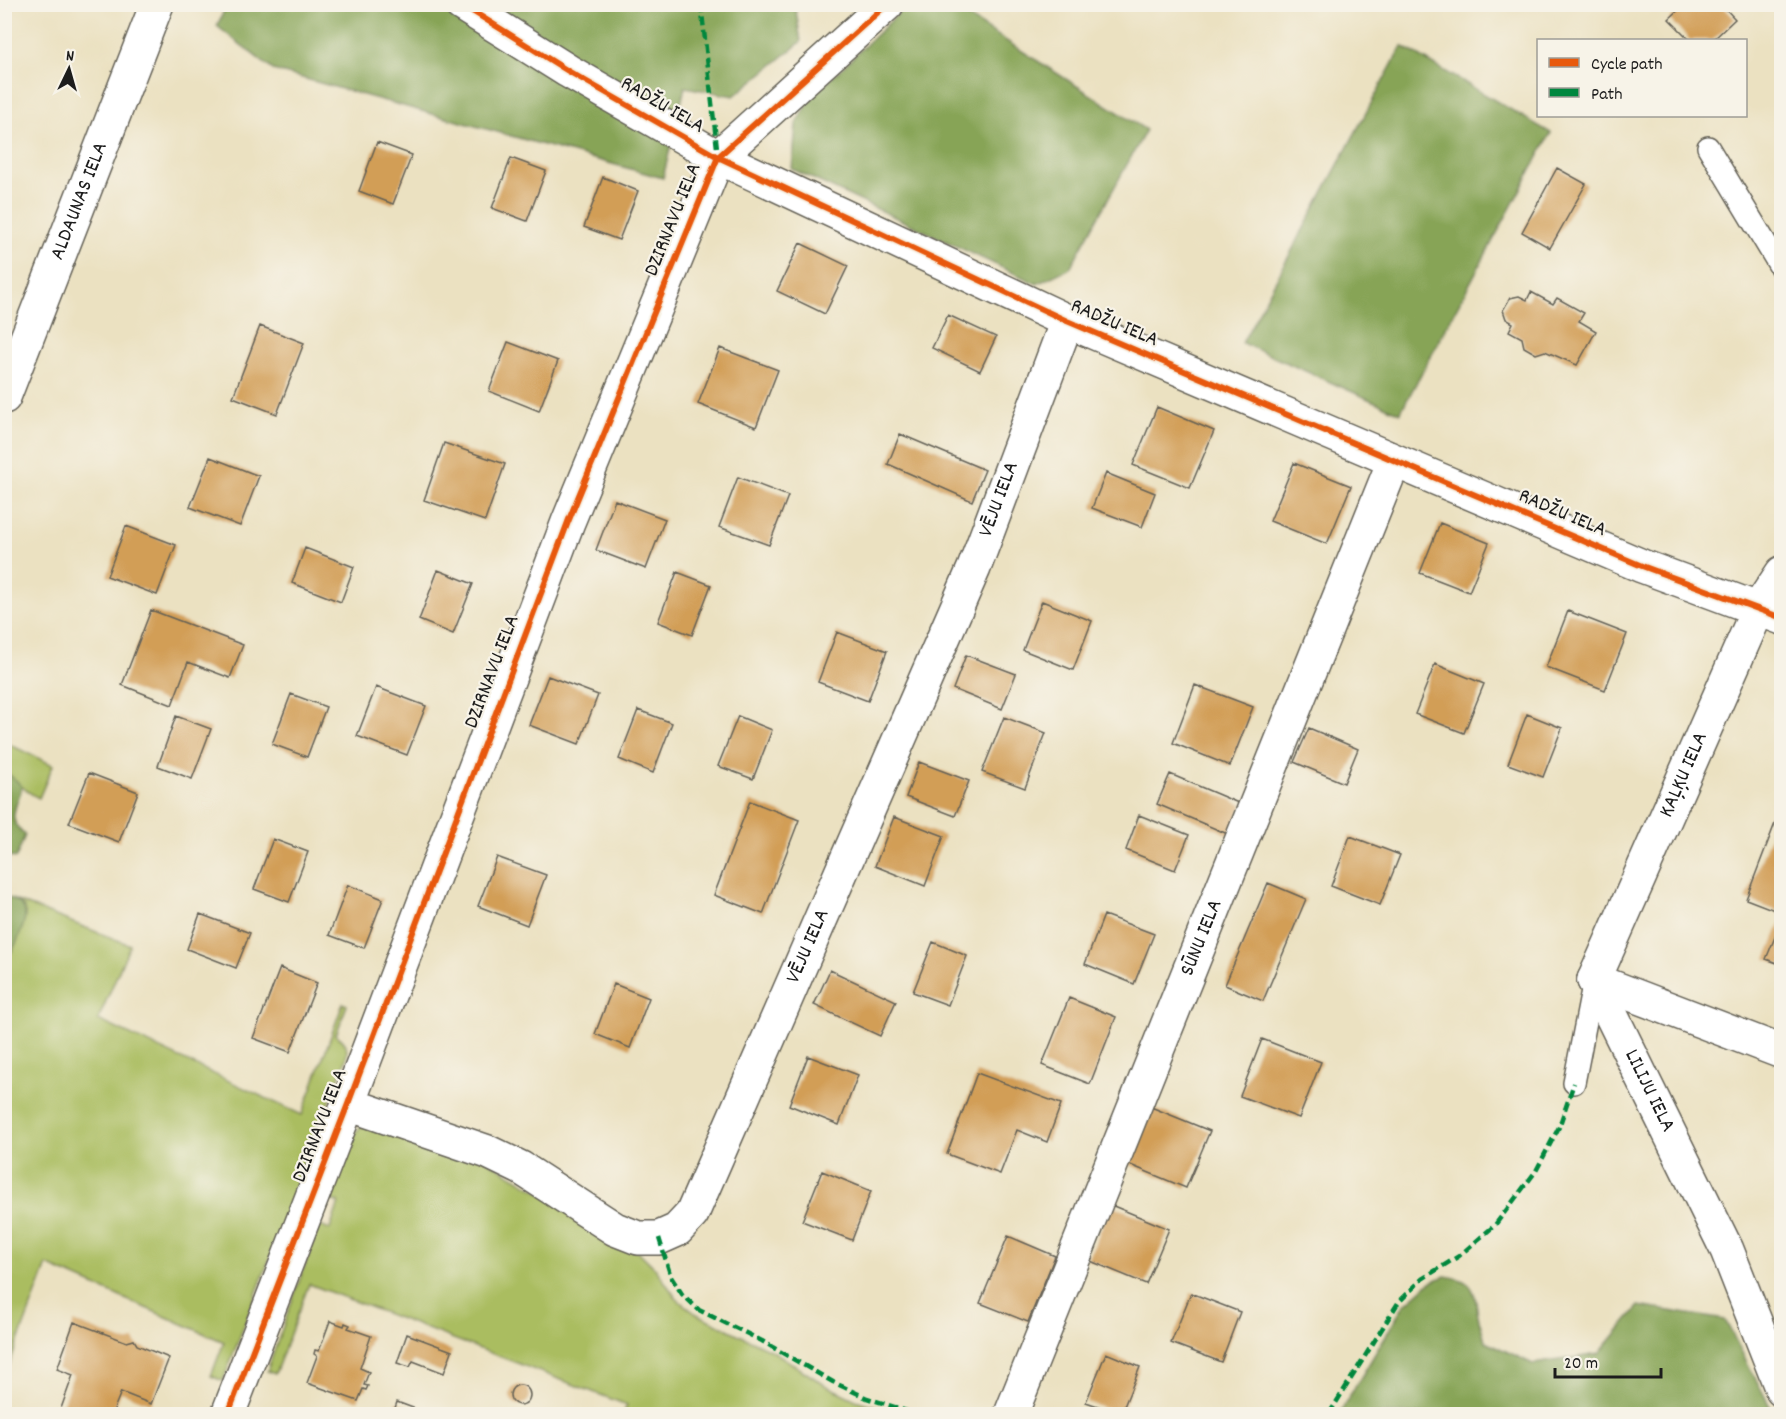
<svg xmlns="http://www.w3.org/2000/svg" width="1786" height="1419" viewBox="0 0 1786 1419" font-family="Dekko,sans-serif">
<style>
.green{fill:#aabd61;stroke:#636c3e;stroke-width:1.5}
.forest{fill:#87a457;stroke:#52603a;stroke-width:1.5}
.building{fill:#d29e57}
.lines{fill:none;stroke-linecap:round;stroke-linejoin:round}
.lane-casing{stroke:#646156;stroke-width:24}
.street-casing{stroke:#646156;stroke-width:36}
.secondary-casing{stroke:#646156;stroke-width:36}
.lane{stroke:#fff;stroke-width:21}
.street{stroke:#fff;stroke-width:33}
.secondary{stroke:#fff;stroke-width:33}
.quiet{stroke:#00873e;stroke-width:4.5;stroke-dasharray:9 4.5;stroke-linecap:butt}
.cycleway-casing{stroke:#f7f3e8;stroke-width:10}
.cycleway{stroke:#e8590c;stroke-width:6}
.labels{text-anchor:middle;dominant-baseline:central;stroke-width:4.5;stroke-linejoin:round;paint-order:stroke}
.street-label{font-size:21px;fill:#1c1c1c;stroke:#f7f3e8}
</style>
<rect width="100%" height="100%" fill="#f7f3e8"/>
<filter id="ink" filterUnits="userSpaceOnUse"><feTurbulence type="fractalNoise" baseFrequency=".0167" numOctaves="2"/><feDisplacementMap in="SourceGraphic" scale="12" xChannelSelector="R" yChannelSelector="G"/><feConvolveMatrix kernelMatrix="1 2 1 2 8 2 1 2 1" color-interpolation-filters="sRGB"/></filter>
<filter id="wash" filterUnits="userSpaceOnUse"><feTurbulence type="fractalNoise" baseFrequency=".008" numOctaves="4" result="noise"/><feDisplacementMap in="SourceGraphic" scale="24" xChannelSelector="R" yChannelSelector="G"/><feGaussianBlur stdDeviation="1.35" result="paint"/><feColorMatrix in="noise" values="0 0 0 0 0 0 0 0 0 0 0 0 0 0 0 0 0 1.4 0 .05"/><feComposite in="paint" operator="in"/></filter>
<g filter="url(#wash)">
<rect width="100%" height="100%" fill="#ebe1c1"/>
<!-- green -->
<path class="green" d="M 4,742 L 53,765 L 39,798 C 24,792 18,781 5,772 Z
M 17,901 L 130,945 L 98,1020 L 302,1115 L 343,1003 L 347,1005 L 336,1035 C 347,1042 348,1047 346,1059 L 223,1381 L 211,1376 L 224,1342 L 47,1265 L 5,1376 L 4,957 L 7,957 L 24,908 Z
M 365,1124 L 475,1153 L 640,1253 L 655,1268 L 677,1299 L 695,1313 L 776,1353 L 825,1385 L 856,1400 L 899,1414 L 623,1414 L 627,1405 L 309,1284 L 275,1374 L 267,1371 L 319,1226 L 330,1229 L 339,1203 L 329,1199 C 336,1178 345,1135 365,1124 Z"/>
<!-- forest -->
<path class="forest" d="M 227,4 L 795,4 L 801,42 L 734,96 L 685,87 L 663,178 L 273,70 L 217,26 Z
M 907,5 L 950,5 L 1146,130 L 1070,268 L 1037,284 L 792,169 L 796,124 L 813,96 Z
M 1402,46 L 1551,133 L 1400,413 L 1242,343 Z
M 5,772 L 17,781 L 22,787 C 17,807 5,819 25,835 L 16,858 L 5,856 Z
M 5,896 C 12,899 20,901 24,909 C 29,918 14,951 7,957 L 4,957 Z
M 1445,1276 C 1469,1279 1475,1286 1477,1309 C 1478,1320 1483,1331 1485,1341 L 1533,1364 L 1599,1354 L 1639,1306 L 1725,1320 L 1774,1414 L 1339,1414 L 1404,1305 L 1429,1283 Z"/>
<g id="blocks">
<!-- building -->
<path class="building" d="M 1685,4 L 1721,4 L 1735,19 L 1713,40 L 1690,40 L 1669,19 Z
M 377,142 L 412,155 L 393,204 L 359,191 Z
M 511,158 L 546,171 L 527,221 L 492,208 Z
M 1557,168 L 1586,184 L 1550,248 L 1522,232 Z
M 603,177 L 638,191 L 619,240 L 584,227 Z
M 800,243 L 848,266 L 825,314 L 777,291 Z
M 1531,292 L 1553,304 L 1557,298 L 1584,313 L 1579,321 L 1596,331 L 1577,365 L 1545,351 L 1536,354 L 1524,347 L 1522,338 L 1509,331 L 1513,323 L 1506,319 L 1503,310 L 1510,298 L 1519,296 L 1527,300 Z
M 948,315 L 996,337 L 980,371 L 932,348 Z
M 260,326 L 304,343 L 277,414 L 233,397 Z
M 508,342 L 558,361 L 539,411 L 489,391 Z
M 720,348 L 778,370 L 756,427 L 698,404 Z
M 1157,407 L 1214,431 L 1190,488 L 1133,465 Z
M 900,434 L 985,470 L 972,501 L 888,464 Z
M 444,443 L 505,464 L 485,521 L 424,500 Z
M 210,457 L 259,476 L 240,526 L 190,507 Z
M 1294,463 L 1351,486 L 1327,544 L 1270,521 Z
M 1106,473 L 1155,493 L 1142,527 L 1092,508 Z
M 738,477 L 788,496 L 769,545 L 719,527 Z
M 615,500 L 665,519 L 646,569 L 596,550 Z
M 1440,523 L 1489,543 L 1469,592 L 1420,573 Z
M 126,526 L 176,545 L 157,595 L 107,576 Z
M 305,548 L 354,567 L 341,602 L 292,583 Z
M 438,570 L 473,584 L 453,634 L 419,620 Z
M 677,572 L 711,585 L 692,635 L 658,622 Z
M 1042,601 L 1092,621 L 1073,670 L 1023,650 Z
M 151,610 L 243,645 L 230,678 L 188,662 L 172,705 L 122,685 Z
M 1568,611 L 1627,634 L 1605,690 L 1546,667 Z
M 837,632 L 887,651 L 868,701 L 818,682 Z
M 966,655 L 1016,674 L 1002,709 L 953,689 Z
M 1435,664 L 1484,684 L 1464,733 L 1415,714 Z
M 548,676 L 598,695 L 579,744 L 529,725 Z
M 1195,685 L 1253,707 L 1230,766 L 1173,743 Z
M 376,687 L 426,706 L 407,755 L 357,736 Z
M 291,694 L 326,707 L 307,757 L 272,744 Z
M 638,710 L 672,723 L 653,773 L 619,759 Z
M 1527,714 L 1562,728 L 1543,777 L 1508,764 Z
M 176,716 L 211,729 L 192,779 L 158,766 Z
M 738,716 L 772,730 L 753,779 L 718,766 Z
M 1004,717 L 1046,733 L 1025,788 L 982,772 Z
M 1309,728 L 1358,749 L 1344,783 L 1294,762 Z
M 919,762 L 969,781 L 955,816 L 906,797 Z
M 89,773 L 138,792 L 119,842 L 69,823 Z
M 1170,774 L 1243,805 L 1230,835 L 1157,804 Z
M 750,801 L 799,820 L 763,914 L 714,895 Z
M 1779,813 L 1782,814 L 1782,913 L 1746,899 Z
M 1139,815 L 1189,835 L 1175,870 L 1126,850 Z
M 894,817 L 944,836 L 925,886 L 875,866 Z
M 1350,836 L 1400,855 L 1380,905 L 1331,886 Z
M 273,839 L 308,852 L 289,902 L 254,889 Z
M 497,857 L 546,875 L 527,925 L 478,906 Z
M 1268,883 L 1306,899 L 1263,1001 L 1225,985 Z
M 348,885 L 383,899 L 364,948 L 329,935 Z
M 200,914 L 250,933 L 236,968 L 187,949 Z
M 1104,915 L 1154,934 L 1134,984 L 1085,964 Z
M 1782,920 L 1782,965 L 1766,959 Z
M 933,942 L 967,956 L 948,1005 L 913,992 Z
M 280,968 L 317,983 L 290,1052 L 253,1038 Z
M 830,970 L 896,1001 L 880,1036 L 814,1005 Z
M 614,984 L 649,998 L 630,1048 L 595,1034 Z
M 1069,998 L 1116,1017 L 1090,1084 L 1042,1065 Z
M 1262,1039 L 1321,1062 L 1299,1118 L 1240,1096 Z
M 808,1056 L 858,1075 L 839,1125 L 789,1105 Z
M 977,1073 L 1061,1104 L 1047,1142 L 1017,1130 L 1000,1174 L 947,1154 Z
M 1151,1107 L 1210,1131 L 1186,1188 L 1128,1164 Z
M 822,1171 L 871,1191 L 852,1240 L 802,1221 Z
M 1111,1205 L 1169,1229 L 1146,1284 L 1088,1260 Z
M 1008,1236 L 1055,1256 L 1028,1322 L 980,1303 Z
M 1191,1293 L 1240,1312 L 1221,1362 L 1171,1343 Z
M 330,1321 L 344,1326 L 345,1323 L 350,1325 L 348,1328 L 371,1336 L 360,1368 L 369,1372 L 364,1385 L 368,1386 L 366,1390 L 363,1389 L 358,1401 L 307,1383 L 317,1356 L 314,1354 L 315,1350 L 319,1351 Z
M 74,1322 L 127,1342 L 134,1340 L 137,1345 L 169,1358 L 151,1404 L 121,1392 L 112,1414 L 59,1414 L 73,1375 L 57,1369 Z
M 407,1334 L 452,1351 L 444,1373 L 413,1361 L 410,1367 L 397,1363 Z
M 1106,1353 L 1140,1367 L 1121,1414 L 1086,1402 Z
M510 1395a10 10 0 1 1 20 0a10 10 0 1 1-20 0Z
M 397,1402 L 429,1414 L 430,1410 L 434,1412 L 433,1414 L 393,1414 Z"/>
</g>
</g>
<g filter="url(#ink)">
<use href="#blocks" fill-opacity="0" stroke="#646156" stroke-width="1.5"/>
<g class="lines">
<defs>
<path id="lane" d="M 1708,147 L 1782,270
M 1574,1083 L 1594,980"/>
<g id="street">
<path d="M 461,4 L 568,71 L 718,157 L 1067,321 L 1642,566 L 1782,618"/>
<path id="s1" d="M 1594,980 L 1727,1250 L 1782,1390"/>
<path id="s2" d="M 1594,980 L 1758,609 L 1782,573"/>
<path d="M 1594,980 L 1782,1052"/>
<path id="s3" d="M 348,1104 L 488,1152 L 521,1168 L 615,1229 L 638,1238 L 659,1238 L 677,1230 L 692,1214 L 974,568 L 1067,321"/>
<path d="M 228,1414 L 348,1104 L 568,522 L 718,157 L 887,4"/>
<path id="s4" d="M 1011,1414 L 1394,461"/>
</g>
<g id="secondary">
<path id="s5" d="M 4,397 L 157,4"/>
</g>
</defs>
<!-- lane casing -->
<use href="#lane" class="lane-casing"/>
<!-- street casing -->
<use href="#street" class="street-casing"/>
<!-- secondary casing -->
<use href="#secondary" class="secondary-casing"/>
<!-- lane -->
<use href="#lane" class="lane"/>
<!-- street -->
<use href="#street" class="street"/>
<!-- secondary -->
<use href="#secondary" class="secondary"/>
<!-- quiet -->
<path class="quiet" d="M 701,4 L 718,157
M 659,1238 L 671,1277 L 682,1294 L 699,1310 L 762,1341 L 833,1382 L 867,1398 L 916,1414
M 1329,1414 L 1398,1303 L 1422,1279 L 1459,1256 L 1495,1225 L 1536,1171 L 1559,1127 L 1574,1083"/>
<defs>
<path id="cycleway" d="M 461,4 L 568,71 L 718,157 L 1067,321 L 1642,566 L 1782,618
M 228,1414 L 348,1104 L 568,522 L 718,157 L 887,4"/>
</defs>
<!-- cycleway casing -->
<use href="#cycleway" class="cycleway-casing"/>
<!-- cycleway -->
<use href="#cycleway" class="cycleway"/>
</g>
</g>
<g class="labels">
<!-- street labels -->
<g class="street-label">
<text transform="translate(662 106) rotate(30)">RADŽU IELA</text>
<text stroke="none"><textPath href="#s5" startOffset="210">ALDAUNAS IELA</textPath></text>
<text transform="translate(674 220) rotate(-68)">DZIRNAVU IELA</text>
<text transform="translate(1114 324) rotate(23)">RADŽU IELA</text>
<text stroke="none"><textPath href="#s3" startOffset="1162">VĒJU IELA</textPath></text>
<text transform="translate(1562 514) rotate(23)">RADŽU IELA</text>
<text transform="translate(493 672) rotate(-69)">DZIRNAVU IELA</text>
<text stroke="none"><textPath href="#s2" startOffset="224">KAĻĶU IELA</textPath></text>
<text stroke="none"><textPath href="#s4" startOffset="513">SŪNU IELA</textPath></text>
<text stroke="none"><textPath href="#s3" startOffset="676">VĒJU IELA</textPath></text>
<text stroke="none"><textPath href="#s1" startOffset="124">LILIJU IELA</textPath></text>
<text transform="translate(321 1126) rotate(-69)">DZIRNAVU IELA</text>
</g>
</g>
<!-- margin -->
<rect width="1786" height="1419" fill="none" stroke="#f7f3e8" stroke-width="24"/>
<!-- legend -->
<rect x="1537" y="39" width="210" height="78" fill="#f7f3e8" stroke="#9f9d96" stroke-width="1.5"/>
<rect x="1549" y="58" width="30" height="9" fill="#e8590c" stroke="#9f9d96" stroke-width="1.5"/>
<text x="1591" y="69" font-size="18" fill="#1c1c1c">Cycle path</text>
<rect x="1549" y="88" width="30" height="9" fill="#00873e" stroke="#9f9d96" stroke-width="1.5"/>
<text x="1591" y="99" font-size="18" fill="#1c1c1c">Path</text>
<!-- north arrow -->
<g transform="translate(69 69) rotate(5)" stroke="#f7f3e8" stroke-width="4.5" paint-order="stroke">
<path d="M0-4.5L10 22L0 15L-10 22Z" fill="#1c1c1c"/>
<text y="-9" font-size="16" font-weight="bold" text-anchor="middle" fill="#1c1c1c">N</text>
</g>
<!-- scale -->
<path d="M1555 1368v9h106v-9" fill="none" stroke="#1c1c1c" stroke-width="3"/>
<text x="1564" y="1368" font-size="18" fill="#1c1c1c" stroke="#f7f3e8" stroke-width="4.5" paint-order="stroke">20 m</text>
</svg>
